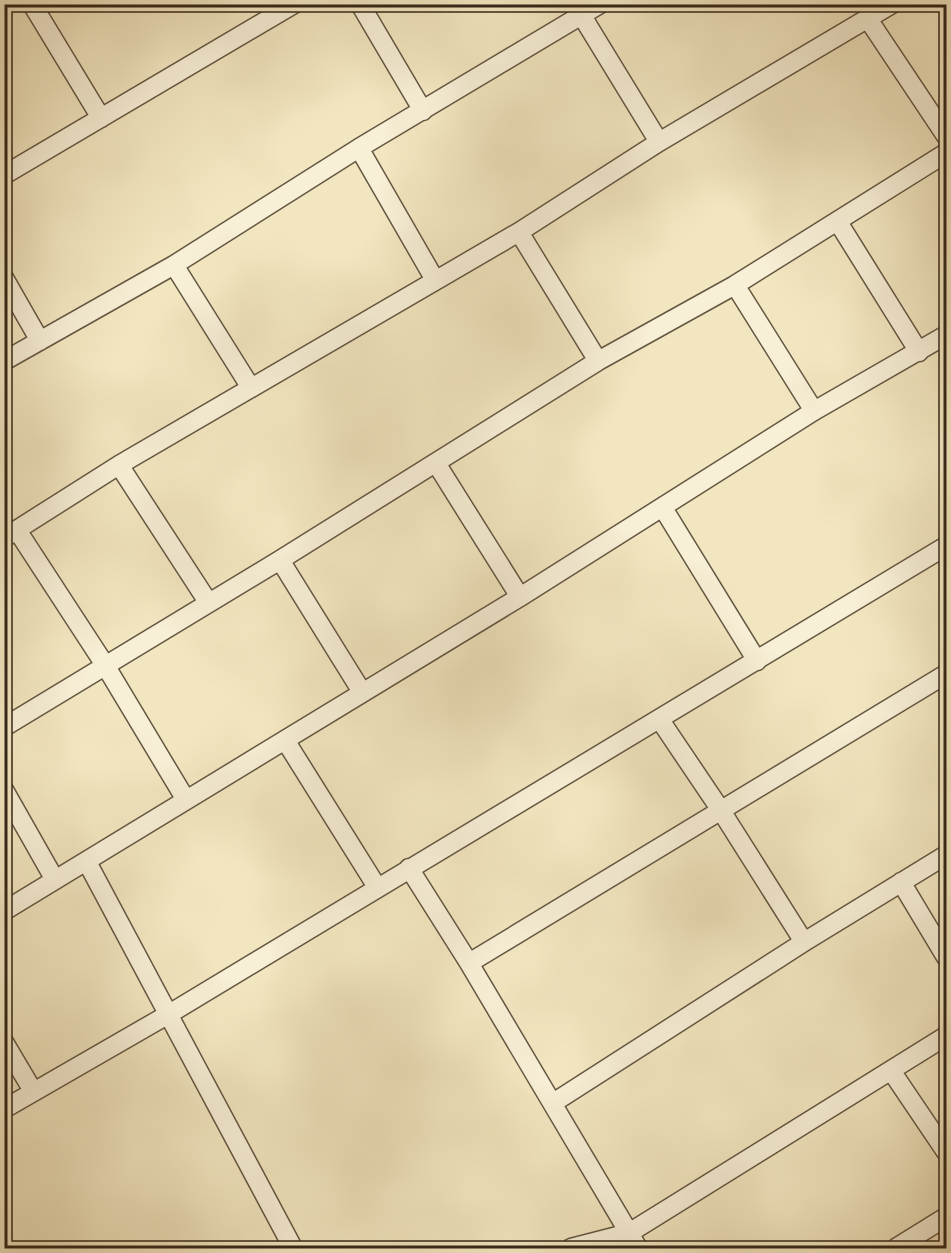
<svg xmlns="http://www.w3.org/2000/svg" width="951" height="1253" viewBox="0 0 951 1253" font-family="'Gentium Book Plus',serif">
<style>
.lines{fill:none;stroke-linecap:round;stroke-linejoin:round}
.street-casing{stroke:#645742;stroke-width:21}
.street{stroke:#f7efd6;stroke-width:18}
</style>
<rect width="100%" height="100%" fill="#f2e6c0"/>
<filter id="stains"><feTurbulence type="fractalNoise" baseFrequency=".00333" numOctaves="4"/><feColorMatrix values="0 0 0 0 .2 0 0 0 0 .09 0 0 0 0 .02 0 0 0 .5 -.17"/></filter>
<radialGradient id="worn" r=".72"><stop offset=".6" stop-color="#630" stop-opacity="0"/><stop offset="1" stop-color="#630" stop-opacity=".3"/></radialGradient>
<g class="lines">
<defs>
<path id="street" d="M 32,4 L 101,118
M 360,4 L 423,111
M 582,16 L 659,142
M 868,19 L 946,136
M 359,148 L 435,280
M 4,175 L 294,4
M 838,222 L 919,352
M 519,232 L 598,361
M 174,265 L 251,388
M 4,278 L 40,341
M 735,285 L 814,411
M 4,361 L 174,265 L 359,148 L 600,4
M 436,463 L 520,597
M 119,465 L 208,602
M 663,508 L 757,661
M 17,530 L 105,665 L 186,800
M 4,538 L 119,465 L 519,232 L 659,142 L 892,4
M 280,560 L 362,692
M 660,720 L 720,809 L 804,942
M 4,727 L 280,560 L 598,361 L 735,285 L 946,153
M 285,740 L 377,887
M 4,790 L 55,880
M 87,862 L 293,1248
M 409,868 L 469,963 L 638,1248
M 901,882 L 946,957
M 4,911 L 520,597 L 814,411 L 946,335
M 469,963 L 946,674
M 4,1042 L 33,1091
M 892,1072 L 946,1152
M 553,1103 L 804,942 L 946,855
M 4,1109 L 169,1014 L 946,546
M 571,1248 L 629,1233 L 946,1036
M 896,1248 L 946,1217"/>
</defs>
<!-- street casing -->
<use href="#street" class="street-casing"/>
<!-- street -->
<use href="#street" class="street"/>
</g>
<!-- margin -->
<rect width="951" height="1253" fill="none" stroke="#f2e6c0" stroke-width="24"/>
<rect x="6" y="6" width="939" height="1241" fill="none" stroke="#342718" stroke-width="3"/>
<rect x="12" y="12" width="927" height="1229" fill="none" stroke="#342718" stroke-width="1.5"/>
<rect width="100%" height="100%" filter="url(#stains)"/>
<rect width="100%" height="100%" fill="url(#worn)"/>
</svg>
